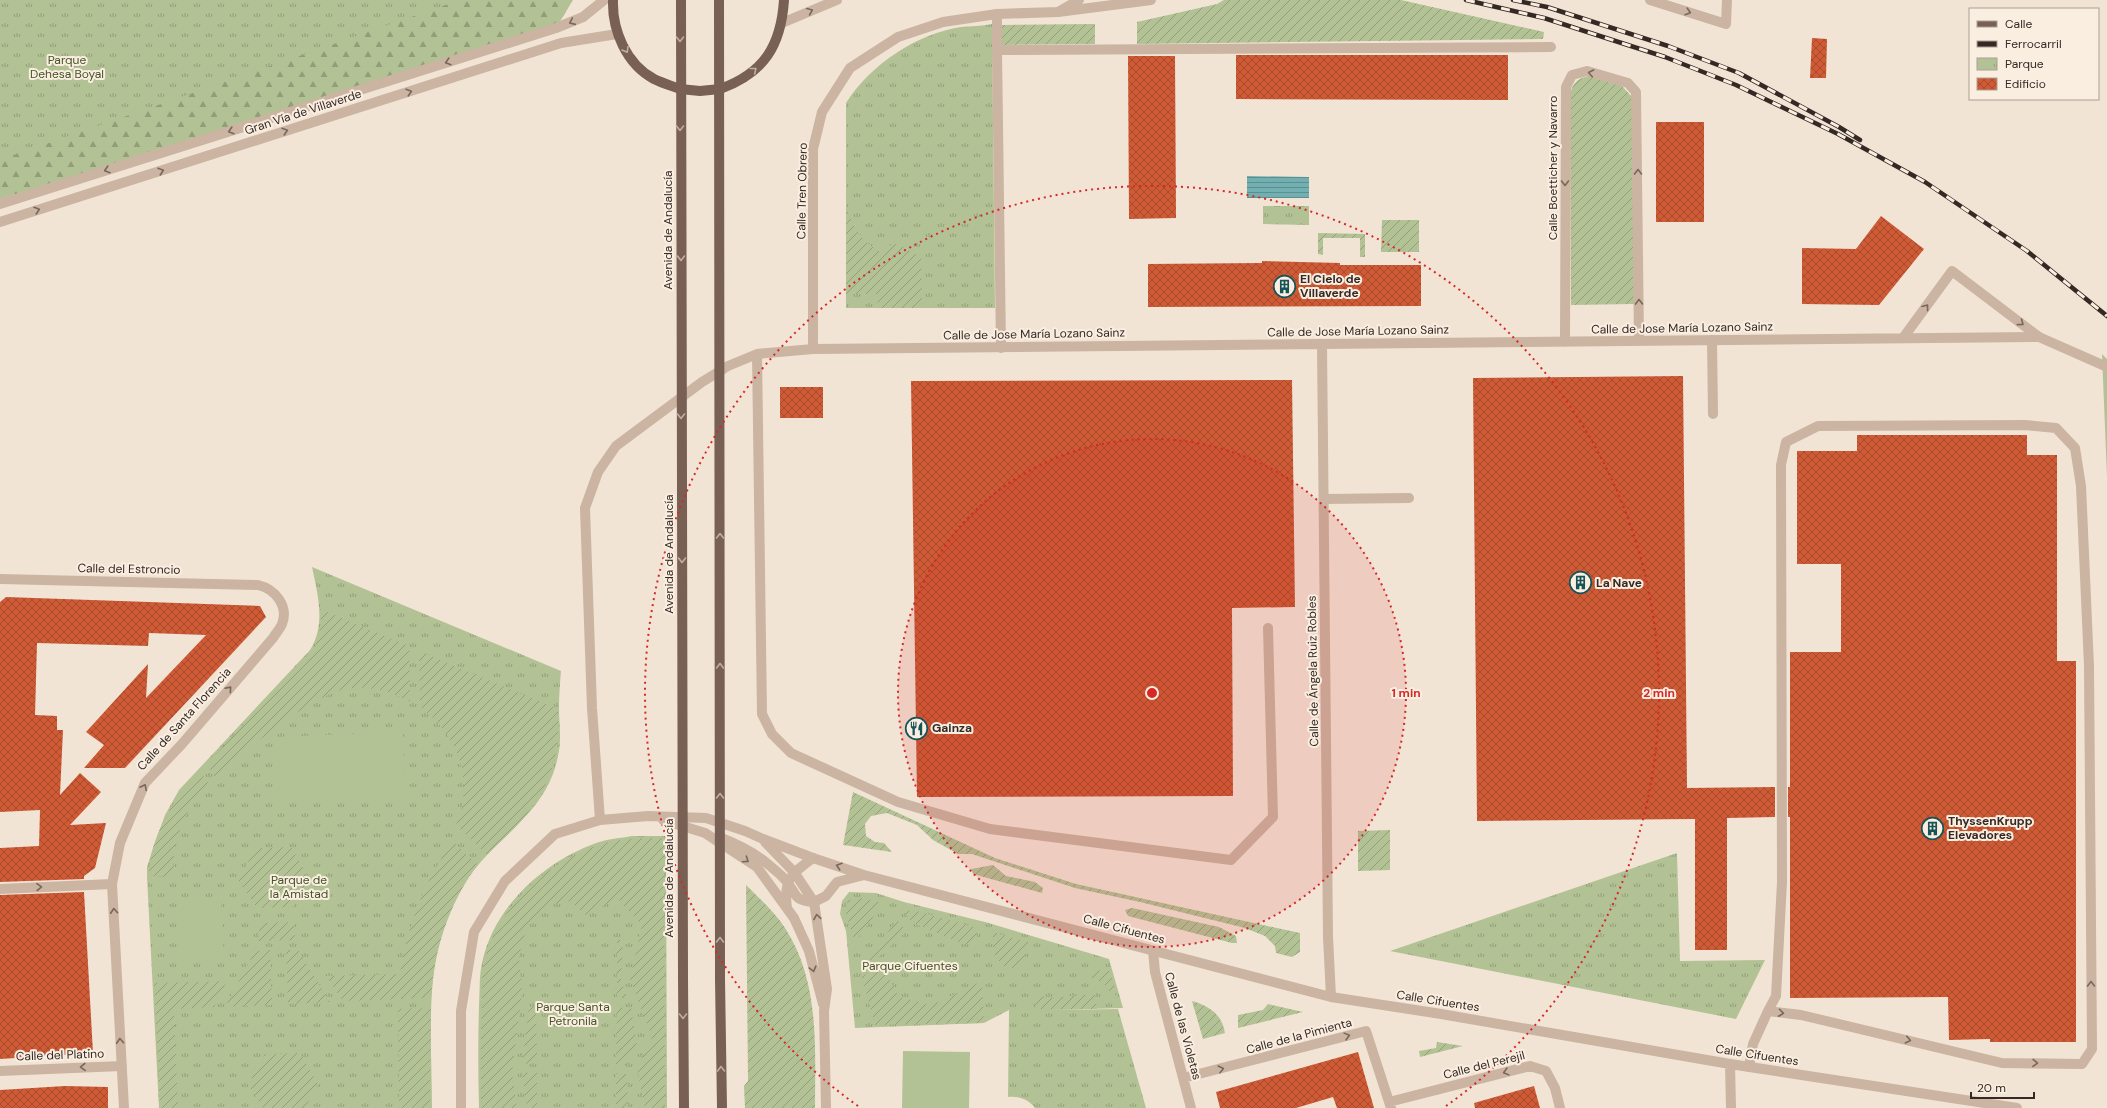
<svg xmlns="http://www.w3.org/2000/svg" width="2107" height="1108" viewBox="0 0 2107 1108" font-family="'DM Sans',sans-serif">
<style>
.forest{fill:url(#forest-firs)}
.park{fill:url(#park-tufts)}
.garden{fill:url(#garden-furrows)}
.pitch{fill:#b3c294}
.water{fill:url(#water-rules)}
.building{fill:url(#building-cross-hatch)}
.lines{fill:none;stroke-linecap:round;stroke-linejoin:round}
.service{stroke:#cbb4a1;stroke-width:10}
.pedestrian{stroke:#cbb4a1;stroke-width:10}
.minor{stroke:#cbb4a1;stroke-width:10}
.tertiary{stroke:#cbb4a1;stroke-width:10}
.primary{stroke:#786054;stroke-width:10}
.rail-casing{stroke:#342924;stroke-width:4.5}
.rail{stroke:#faeee1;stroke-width:3;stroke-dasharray:9;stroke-linecap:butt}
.tertiary-bridge{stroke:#cbb4a1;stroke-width:10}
.primary-bridge{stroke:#786054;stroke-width:10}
.oneway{stroke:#78685c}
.oneway2{stroke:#c0aea2}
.ring{fill:none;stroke:#d62828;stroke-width:2;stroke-dasharray:2 4}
.labels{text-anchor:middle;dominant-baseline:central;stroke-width:4;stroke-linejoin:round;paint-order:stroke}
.park-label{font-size:12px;fill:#445426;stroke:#faeee1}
.street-label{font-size:12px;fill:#342924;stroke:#faeee1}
.poi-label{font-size:12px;font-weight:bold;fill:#342924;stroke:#faeee1;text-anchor:start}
.centre{fill:#d62828;stroke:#faeee1;stroke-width:2}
.ring-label{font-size:12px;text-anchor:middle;font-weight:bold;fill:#d62828;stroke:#faeee1;stroke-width:4;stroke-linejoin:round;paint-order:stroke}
</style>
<defs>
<pattern id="forest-firs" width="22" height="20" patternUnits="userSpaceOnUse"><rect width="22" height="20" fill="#b3c294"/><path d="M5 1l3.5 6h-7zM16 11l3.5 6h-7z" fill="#929e79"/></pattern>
<pattern id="park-tufts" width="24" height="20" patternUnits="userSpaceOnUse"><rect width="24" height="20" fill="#b3c294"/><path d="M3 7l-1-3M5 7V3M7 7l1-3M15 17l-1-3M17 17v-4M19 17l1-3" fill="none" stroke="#929e79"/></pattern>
<pattern id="garden-furrows" width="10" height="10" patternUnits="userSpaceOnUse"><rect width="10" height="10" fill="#b3c294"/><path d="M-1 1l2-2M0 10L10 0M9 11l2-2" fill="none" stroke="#929e79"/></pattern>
<pattern id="water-rules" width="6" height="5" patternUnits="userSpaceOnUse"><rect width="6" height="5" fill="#72afb1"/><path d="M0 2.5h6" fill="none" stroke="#5e8e90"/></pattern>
<pattern id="building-cross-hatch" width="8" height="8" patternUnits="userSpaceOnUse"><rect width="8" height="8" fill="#cf5a36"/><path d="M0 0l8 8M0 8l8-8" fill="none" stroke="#a94a2d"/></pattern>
</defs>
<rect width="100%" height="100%" fill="#f2e4d5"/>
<!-- forest -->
<path class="forest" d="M 0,0 L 573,0 L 556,28 L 0,199 Z"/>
<!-- park -->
<path class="park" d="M 0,0 L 460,0 L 0,160 Z
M 992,24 L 995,308 L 846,308 L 846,103 C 870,65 916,34 961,27 C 971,26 982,26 992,24 Z
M 1263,206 L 1309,206 L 1309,225 L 1263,224 Z
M 312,567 L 561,671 C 560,683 559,695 559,708 C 559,724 562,739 558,756 C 548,807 510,828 479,864 C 467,878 457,896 449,913 C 424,970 432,1046 432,1108 L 159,1108 L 147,877 L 147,867 L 153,848 L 165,815 L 179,790 L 310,650 C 326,625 318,595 312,567 Z
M 632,836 L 666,836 L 667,1108 L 479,1108 C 478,1074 478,1039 479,1005 C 480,991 479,976 482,963 C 494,906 544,862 596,843 C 607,839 621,838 632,836 Z
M 1677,853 L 1680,961 L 1765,960 L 1736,1019 L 1390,951 Z
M 849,892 L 876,893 L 904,902 L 985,922 L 1109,959 L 1123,1008 L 1051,1010 L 1118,1009 L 1146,1108 L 1035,1108 C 1028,1099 1019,1096 1008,1097 L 1009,1010 L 984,1023 L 855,1028 L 846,931 L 840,914 L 842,901 Z"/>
<!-- garden -->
<path class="garden" d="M 1224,0 L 1401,0 L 1544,32 L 1543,39 L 1137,44 L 1137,22 L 1217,4 Z
M 1095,24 L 1095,44 L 1002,45 L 1002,25 Z
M 1589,76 L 1622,86 L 1632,97 L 1634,304 L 1571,305 L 1570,95 C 1572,84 1577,78 1589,76 Z
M 846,207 C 855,231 861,241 884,254 L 893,242 L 921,257 L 922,308 L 878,308 L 877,294 L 846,294 Z
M 1382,220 L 1419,220 L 1419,252 L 1381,252 Z
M 1318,233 L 1365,234 L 1365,257 L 1360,257 L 1360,238 L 1323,238 L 1323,255 L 1318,254 Z
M 320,609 L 409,646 L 410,702 C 390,691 369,685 346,689 C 308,696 246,751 215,777 L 207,764 L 315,647 L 321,625 Z
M 419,651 L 558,709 C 561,754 551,786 522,820 C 511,833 498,843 487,855 L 456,825 C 475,781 458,734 420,707 Z
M 200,771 L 208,783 C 184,810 172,841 173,877 L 149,876 C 149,839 174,796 200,771 Z
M 853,792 L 995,858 L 1076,884 L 1300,933 L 1300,952 L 1292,957 L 1276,953 L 1275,946 L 1265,936 L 1245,928 L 1140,902 L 1075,888 L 972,854 L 958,854 L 933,840 L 917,825 L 887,813 L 871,816 L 865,824 L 866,836 L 875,842 L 884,843 L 892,852 L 843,845 Z
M 1390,830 L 1390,870 L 1358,871 L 1358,831 Z
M 664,838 L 665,1108 L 645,1108 L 637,1069 L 652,1037 L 630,979 L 642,925 L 618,899 L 585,915 L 570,901 L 553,904 L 527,926 L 519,956 L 522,993 L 512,1073 L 517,1108 L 481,1108 C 481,1074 480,1039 482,1005 C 482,991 481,976 484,962 C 497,907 546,863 598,845 C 619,838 642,838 664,838 Z
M 452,841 L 477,864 C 448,908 435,946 431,998 L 343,1001 L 326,976 L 400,974 C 408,922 424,885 452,841 Z
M 291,847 L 309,878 L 293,907 L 257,908 L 238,880 L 256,848 Z
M 993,865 L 1006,876 L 1035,882 L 1043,888 L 1042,893 L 973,874 L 971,869 Z
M 746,885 C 759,898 775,912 785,928 C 820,982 815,1047 815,1108 L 745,1108 L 744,1086 L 748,1081 Z
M 864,898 L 883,903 L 855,942 L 845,911 L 848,900 Z
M 1132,908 L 1219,927 L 1236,936 L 1237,943 L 1232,943 L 1128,916 L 1125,910 Z
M 913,910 L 974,927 L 978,940 L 966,945 L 913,923 L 904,912 Z
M 897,920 L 907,931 L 873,962 L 868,959 Z
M 294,922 L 295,940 L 259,941 L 259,923 Z
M 993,932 L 1031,943 L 1020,968 L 1005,968 L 993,953 Z
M 617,940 L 623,940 L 621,980 L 627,998 L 617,998 Z
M 270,950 L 272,1005 L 225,1007 L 255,951 Z
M 286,950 L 298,950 L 330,1002 L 288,1004 Z
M 881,963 L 899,997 L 932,1005 L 982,981 L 984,1023 L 875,1025 L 862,977 Z
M 1108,967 L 1118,996 L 1110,993 C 1106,984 1101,981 1092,979 L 1091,974 Z
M 227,981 L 214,1007 L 174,1009 L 178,1108 L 160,1108 L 154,983 Z
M 1037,994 L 1048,998 L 1095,994 L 1097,1009 L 1036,1009 L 1035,1001 Z
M 1192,1001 C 1209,1006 1222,1014 1225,1033 L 1203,1039 Z
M 1268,1004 L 1303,1012 L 1238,1028 L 1238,1015 L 1263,1010 Z
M 536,1006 L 537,1063 L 522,1064 L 529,1007 Z
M 631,1007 L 637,1045 L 626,1065 L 616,1065 L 617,1008 Z
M 431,1008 L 430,1108 L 399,1108 L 398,1009 Z
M 1437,1042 L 1463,1046 L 1420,1057 L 1419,1051 L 1436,1048 Z
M 300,1053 L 318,1084 L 305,1108 L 263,1108 L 248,1085 L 265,1054 Z
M 537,1072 L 537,1108 L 527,1108 L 522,1073 Z
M 616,1074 L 627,1074 L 628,1108 L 616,1108 Z"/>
<!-- pitch -->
<path class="pitch" d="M 2102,354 L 2107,359 L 2107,477 Z
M 403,732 L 405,797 L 277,802 L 274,737 Z
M 221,898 L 224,959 L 180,960 L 178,900 Z
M 903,1051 L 970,1052 L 969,1108 L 902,1108 Z"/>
<!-- water -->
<path class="water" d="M 1247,176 L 1309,177 L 1309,198 L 1247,198 Z"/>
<!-- building -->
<path class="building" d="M 1812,38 L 1827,39 L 1826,78 L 1810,78 Z
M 1236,55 L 1508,55 L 1508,100 L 1236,99 Z
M 1128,56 L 1175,56 L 1176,218 L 1129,219 Z
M 1656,122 L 1704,122 L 1704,222 L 1656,222 Z
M 1881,216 L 1924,249 L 1879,305 L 1802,304 L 1802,248 L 1856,249 Z
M 1262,261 L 1340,263 L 1340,265 L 1421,265 L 1421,306 L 1148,307 L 1148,264 L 1262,263 Z
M 1683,376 L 1687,788 L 1775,787 L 1775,817 L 1727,818 L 1727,950 L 1695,950 L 1695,819 L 1477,821 L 1473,378 Z
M 1292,380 L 1295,607 L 1232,608 L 1233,796 L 917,797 L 911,381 Z
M 780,387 L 823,387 L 823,418 L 780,418 Z
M 1857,435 L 2027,435 L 2027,455 L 2057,455 L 2057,661 L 2076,661 L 2076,1042 L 1990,1042 L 1990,1039 L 1949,1040 L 1948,997 L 1790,998 L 1790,817 L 1788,817 L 1788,787 L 1790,787 L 1790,652 L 1841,652 L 1841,564 L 1797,564 L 1797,451 L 1857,451 Z
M 6,597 L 260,606 L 266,617 L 125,768 L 84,768 L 104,745 L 86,732 L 148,664 L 146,698 L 206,635 L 149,633 L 148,646 L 37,643 L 35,715 L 57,716 L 57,730 L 63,730 L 60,795 L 80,773 L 101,792 L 70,825 L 106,823 L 95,868 L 84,876 L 84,879 L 0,882 L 0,848 L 39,846 L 40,810 L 0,812 L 0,602 Z
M 84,892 L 93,1053 L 0,1059 L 0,895 Z
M 1358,1052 L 1374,1108 L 1337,1108 L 1333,1097 L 1296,1108 L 1220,1108 L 1216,1092 Z
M 65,1086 L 108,1087 L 108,1108 L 0,1108 L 0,1090 Z
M 1534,1086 L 1540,1108 L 1475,1108 L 1474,1103 Z"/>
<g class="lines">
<!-- service -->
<path class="service" d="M 1650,0 L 1726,24 L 1727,0
M 1058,12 L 1079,0
M 2039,337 L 2107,367
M 1712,340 L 1713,414
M 757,354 L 762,714 L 772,734 L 791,753 L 898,802 L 990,829 L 1231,860 L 1273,817 L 1268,628
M 1324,499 L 1409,498
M 600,820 L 592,708 L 585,508 L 598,472 L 616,446 L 702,382 L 728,366 L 757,354 L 813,349
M 1749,1067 L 1753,1044 L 1768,1011 L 1801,1015 L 2002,1063 L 2082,1064 L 2092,1049 L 2089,666 L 2081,486 L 2075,448 L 2056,428 L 2025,425 L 1818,426 L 1786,442 L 1781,465 L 1782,882 L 1776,996 L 1768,1011"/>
<!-- pedestrian -->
<path class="pedestrian" d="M 997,14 L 997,50
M 1001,348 L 997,50 L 1551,47"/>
<!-- minor -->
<path class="minor" d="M 1151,0 L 1058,12 L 997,14 L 943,22 L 898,37 L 850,68 L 822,112 L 813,149 L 813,349 L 2039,337
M 1903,338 L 1952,271 L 2039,337
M 1565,342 L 1566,87 L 1572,75 L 1587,71 L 1628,83 L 1636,92 L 1639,341
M 1322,344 L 1328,937 L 1331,997
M 0,579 L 258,585 C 275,589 289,606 282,624 C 280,629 276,633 273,638 L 182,744 L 145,783 L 120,843 L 112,884 L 124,1108
M 813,858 L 864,875 L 1331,997 L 1441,1014 L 1730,1064 L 2017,1108
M 0,889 L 112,884
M 814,902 L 826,896 L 837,882 L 864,875
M 1153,951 L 1155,972 L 1191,1108
M 1730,1064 L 1731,1108
M 0,1071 L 122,1066
M 1183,1078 L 1366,1031 L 1391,1108
M 1389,1102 L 1530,1066 L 1546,1071 L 1555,1088 L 1560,1108"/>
<!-- tertiary -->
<path class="tertiary" d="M 782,23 L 837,0
M 663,820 L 705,833 L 757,867 L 794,918 L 809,951 L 823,1004
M 719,837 C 737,844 754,852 769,865 C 775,870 783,876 787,882 C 798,896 793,900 814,902
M 765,842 L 794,872 L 814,902 L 827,989 L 824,1011 L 826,1108
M 787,908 C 783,880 791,874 813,858
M 461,1108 L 461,1011 L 474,932 L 505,881 L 555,834 L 600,820 L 648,816 L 706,818 L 745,831 L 763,839 L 813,858"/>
<!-- primary -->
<path class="primary" d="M 680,89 L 700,91 L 720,89
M 683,977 L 684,1108
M 720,979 L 722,1108"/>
<defs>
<path id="rail" d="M 1466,0 L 1544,18 L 1665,57 L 1736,85 L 1838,134 L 1925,182 L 2027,251 L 2107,316
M 1513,0 L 1547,7 L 1668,46 L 1739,73 L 1839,127 L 1860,140"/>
</defs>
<!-- rail casing -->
<use href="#rail" class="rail-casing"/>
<!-- rail -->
<use href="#rail" class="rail"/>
<!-- tertiary-bridge -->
<path class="tertiary-bridge" d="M 0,204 L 556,28 L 583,17 L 604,0
M 0,222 L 561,43 L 617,34"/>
<!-- primary-bridge -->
<path class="primary-bridge" d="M 613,0 C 612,30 626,64 654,79 C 662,83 672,86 680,89
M 681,0 L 683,977
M 719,0 L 720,979
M 720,89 C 764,73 781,46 784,0"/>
</g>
<!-- one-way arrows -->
<defs><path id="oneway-chevron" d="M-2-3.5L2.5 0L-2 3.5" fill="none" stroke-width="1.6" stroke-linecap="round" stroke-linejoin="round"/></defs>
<g class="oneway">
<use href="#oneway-chevron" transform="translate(810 11) rotate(-23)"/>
<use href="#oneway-chevron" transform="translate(1688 12) rotate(18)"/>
<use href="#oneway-chevron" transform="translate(572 22) rotate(156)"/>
<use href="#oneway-chevron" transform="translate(448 62) rotate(163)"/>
<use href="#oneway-chevron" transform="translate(1591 73) rotate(-169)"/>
<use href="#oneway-chevron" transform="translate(409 92) rotate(-18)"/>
<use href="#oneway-chevron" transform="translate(231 131) rotate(163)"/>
<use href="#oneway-chevron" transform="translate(285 131) rotate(-18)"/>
<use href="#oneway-chevron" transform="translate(107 170) rotate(162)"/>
<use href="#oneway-chevron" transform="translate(161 171) rotate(-18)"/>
<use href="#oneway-chevron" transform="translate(1638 172) rotate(-91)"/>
<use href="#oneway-chevron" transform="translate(1565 183) rotate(90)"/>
<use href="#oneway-chevron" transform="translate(37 210) rotate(-18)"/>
<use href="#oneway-chevron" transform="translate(1639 302) rotate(-91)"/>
<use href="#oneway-chevron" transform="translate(1926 307) rotate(-53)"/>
<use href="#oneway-chevron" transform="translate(2021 323) rotate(37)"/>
<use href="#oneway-chevron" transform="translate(229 689) rotate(-49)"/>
<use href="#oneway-chevron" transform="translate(144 787) rotate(-63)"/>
<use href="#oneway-chevron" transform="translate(746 860) rotate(34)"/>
<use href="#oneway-chevron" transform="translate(839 866) rotate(-162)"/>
<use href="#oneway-chevron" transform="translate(39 887) rotate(-2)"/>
<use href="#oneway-chevron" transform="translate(114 911) rotate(-94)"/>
<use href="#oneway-chevron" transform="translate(817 917) rotate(-99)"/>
<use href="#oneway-chevron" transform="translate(813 969) rotate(75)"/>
<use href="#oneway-chevron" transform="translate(2091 984) rotate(-90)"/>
<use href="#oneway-chevron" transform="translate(1781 1013) rotate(8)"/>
<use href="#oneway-chevron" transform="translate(1347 1036) rotate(-15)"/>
<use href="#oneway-chevron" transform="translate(1908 1040) rotate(13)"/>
<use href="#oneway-chevron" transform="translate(120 1041) rotate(-94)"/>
<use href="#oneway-chevron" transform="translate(2035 1063) rotate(1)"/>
<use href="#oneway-chevron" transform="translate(83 1067) rotate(178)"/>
<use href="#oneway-chevron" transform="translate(1221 1069) rotate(-14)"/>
<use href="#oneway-chevron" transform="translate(1506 1072) rotate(165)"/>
</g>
<g class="oneway2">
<use href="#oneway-chevron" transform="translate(680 39) rotate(90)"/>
<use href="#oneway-chevron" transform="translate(626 50) rotate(60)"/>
<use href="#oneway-chevron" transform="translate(754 70) rotate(-39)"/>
<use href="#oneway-chevron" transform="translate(680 128) rotate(90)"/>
<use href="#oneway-chevron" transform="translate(681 258) rotate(90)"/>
<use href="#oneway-chevron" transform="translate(681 416) rotate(90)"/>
<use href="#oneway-chevron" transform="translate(720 536) rotate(-90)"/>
<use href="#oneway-chevron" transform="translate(682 560) rotate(90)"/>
<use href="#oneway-chevron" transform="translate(720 666) rotate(-90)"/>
<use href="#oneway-chevron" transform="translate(720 796) rotate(-90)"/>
<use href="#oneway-chevron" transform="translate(720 940) rotate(-90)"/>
<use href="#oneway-chevron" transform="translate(683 1016) rotate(90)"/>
<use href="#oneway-chevron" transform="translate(721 1069) rotate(-91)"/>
</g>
<!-- distance rings -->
<circle cx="1152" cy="693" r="254" fill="#d62828" fill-opacity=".12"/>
<g class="ring">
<circle cx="1152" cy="693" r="254"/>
<path d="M858 1106A507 507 0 1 1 1446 1106"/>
</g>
<!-- icons -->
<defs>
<symbol id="building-ring" viewBox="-11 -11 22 22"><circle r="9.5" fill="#faeee1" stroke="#175458" stroke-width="1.5"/><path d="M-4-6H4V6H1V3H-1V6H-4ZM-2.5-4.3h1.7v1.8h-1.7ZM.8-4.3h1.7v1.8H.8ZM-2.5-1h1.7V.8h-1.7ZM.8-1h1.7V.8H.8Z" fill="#175458"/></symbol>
<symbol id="restaurant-ring" viewBox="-11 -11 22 22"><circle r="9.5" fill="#faeee1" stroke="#175458" stroke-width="1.5"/><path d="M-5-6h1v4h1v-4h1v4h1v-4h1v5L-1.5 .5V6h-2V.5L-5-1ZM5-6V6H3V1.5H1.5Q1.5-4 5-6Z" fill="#175458"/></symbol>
</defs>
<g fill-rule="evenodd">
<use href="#building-ring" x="1272" y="274" width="25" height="25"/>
<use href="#building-ring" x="1568" y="570" width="25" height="25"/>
<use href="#restaurant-ring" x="904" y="716" width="25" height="25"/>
<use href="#building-ring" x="1920" y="816" width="25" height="25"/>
</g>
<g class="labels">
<!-- park labels -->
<g class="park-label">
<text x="67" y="60">Parque<tspan x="67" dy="14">Dehesa Boyal</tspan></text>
<text x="299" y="880">Parque de<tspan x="299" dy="14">la Amistad</tspan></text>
<text x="910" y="966">Parque Cifuentes</text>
<text x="573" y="1007">Parque Santa<tspan x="573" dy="14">Petronila</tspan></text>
</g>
<!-- street labels -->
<g class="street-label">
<text transform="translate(303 112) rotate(-18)">Gran Vía de Villaverde</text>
<text transform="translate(1553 168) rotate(-90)">Calle Boetticher y Navarro</text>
<text transform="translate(802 191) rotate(-89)">Calle Tren Obrero</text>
<text transform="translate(668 230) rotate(-90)">Avenida de Andalucía</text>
<text transform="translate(1682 328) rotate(-1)">Calle de Jose María Lozano Sainz</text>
<text transform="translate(1358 331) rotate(-1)">Calle de Jose María Lozano Sainz</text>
<text transform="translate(1034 334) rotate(-1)">Calle de Jose María Lozano Sainz</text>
<text transform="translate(669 554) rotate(-90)">Avenida de Andalucía</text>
<text transform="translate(129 569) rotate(1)">Calle del Estroncio</text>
<text transform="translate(1313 671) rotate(-91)">Calle de Ángela Ruiz Robles</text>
<text transform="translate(184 719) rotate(-48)">Calle de Santa Florencia</text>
<text transform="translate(669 878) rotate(-90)">Avenida de Andalucía</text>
<text transform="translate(1124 929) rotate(15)">Calle Cifuentes</text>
<text transform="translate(1438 1001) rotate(9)">Calle Cifuentes</text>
<text transform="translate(1183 1026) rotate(75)">Calle de las Violetas</text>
<text transform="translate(1299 1036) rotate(-15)">Calle de la Pimienta</text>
<text transform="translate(60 1055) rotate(-2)">Calle del Platino</text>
<text transform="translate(1757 1055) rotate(9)">Calle Cifuentes</text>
<text transform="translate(1484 1065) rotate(-14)">Calle del Perejil</text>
</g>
<!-- poi labels -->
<g class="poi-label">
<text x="1300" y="279">El Cielo de<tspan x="1300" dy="14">Villaverde</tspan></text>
<text x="1596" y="583">La Nave</text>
<text x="932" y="728">Gainza</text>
<text x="1948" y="821">ThyssenKrupp<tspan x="1948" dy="14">Elevadores</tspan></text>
</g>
</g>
<circle cx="1152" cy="693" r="6" class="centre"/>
<g class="ring-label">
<text x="1406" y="697">1 min</text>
<text x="1659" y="697">2 min</text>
</g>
<!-- legend -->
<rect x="1969" y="8" width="130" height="92" fill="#faeee1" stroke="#ab9f95"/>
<rect x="1977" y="21" width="20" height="6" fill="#786054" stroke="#ab9f95"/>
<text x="2005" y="28" font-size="12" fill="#342924">Calle</text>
<rect x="1977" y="41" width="20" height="6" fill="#342924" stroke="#ab9f95"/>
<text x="2005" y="48" font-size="12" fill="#342924">Ferrocarril</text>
<rect x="1977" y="58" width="20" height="12" fill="url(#park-tufts)" stroke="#ab9f95"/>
<text x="2005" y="68" font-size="12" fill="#342924">Parque</text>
<rect x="1977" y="78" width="20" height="12" fill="url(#building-cross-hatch)" stroke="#ab9f95"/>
<text x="2005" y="88" font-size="12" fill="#342924">Edificio</text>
<!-- scale -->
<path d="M1971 1092v6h63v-6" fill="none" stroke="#342924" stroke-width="2"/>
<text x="1977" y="1092" font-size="12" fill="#342924" stroke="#faeee1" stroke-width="3" paint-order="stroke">20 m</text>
</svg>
